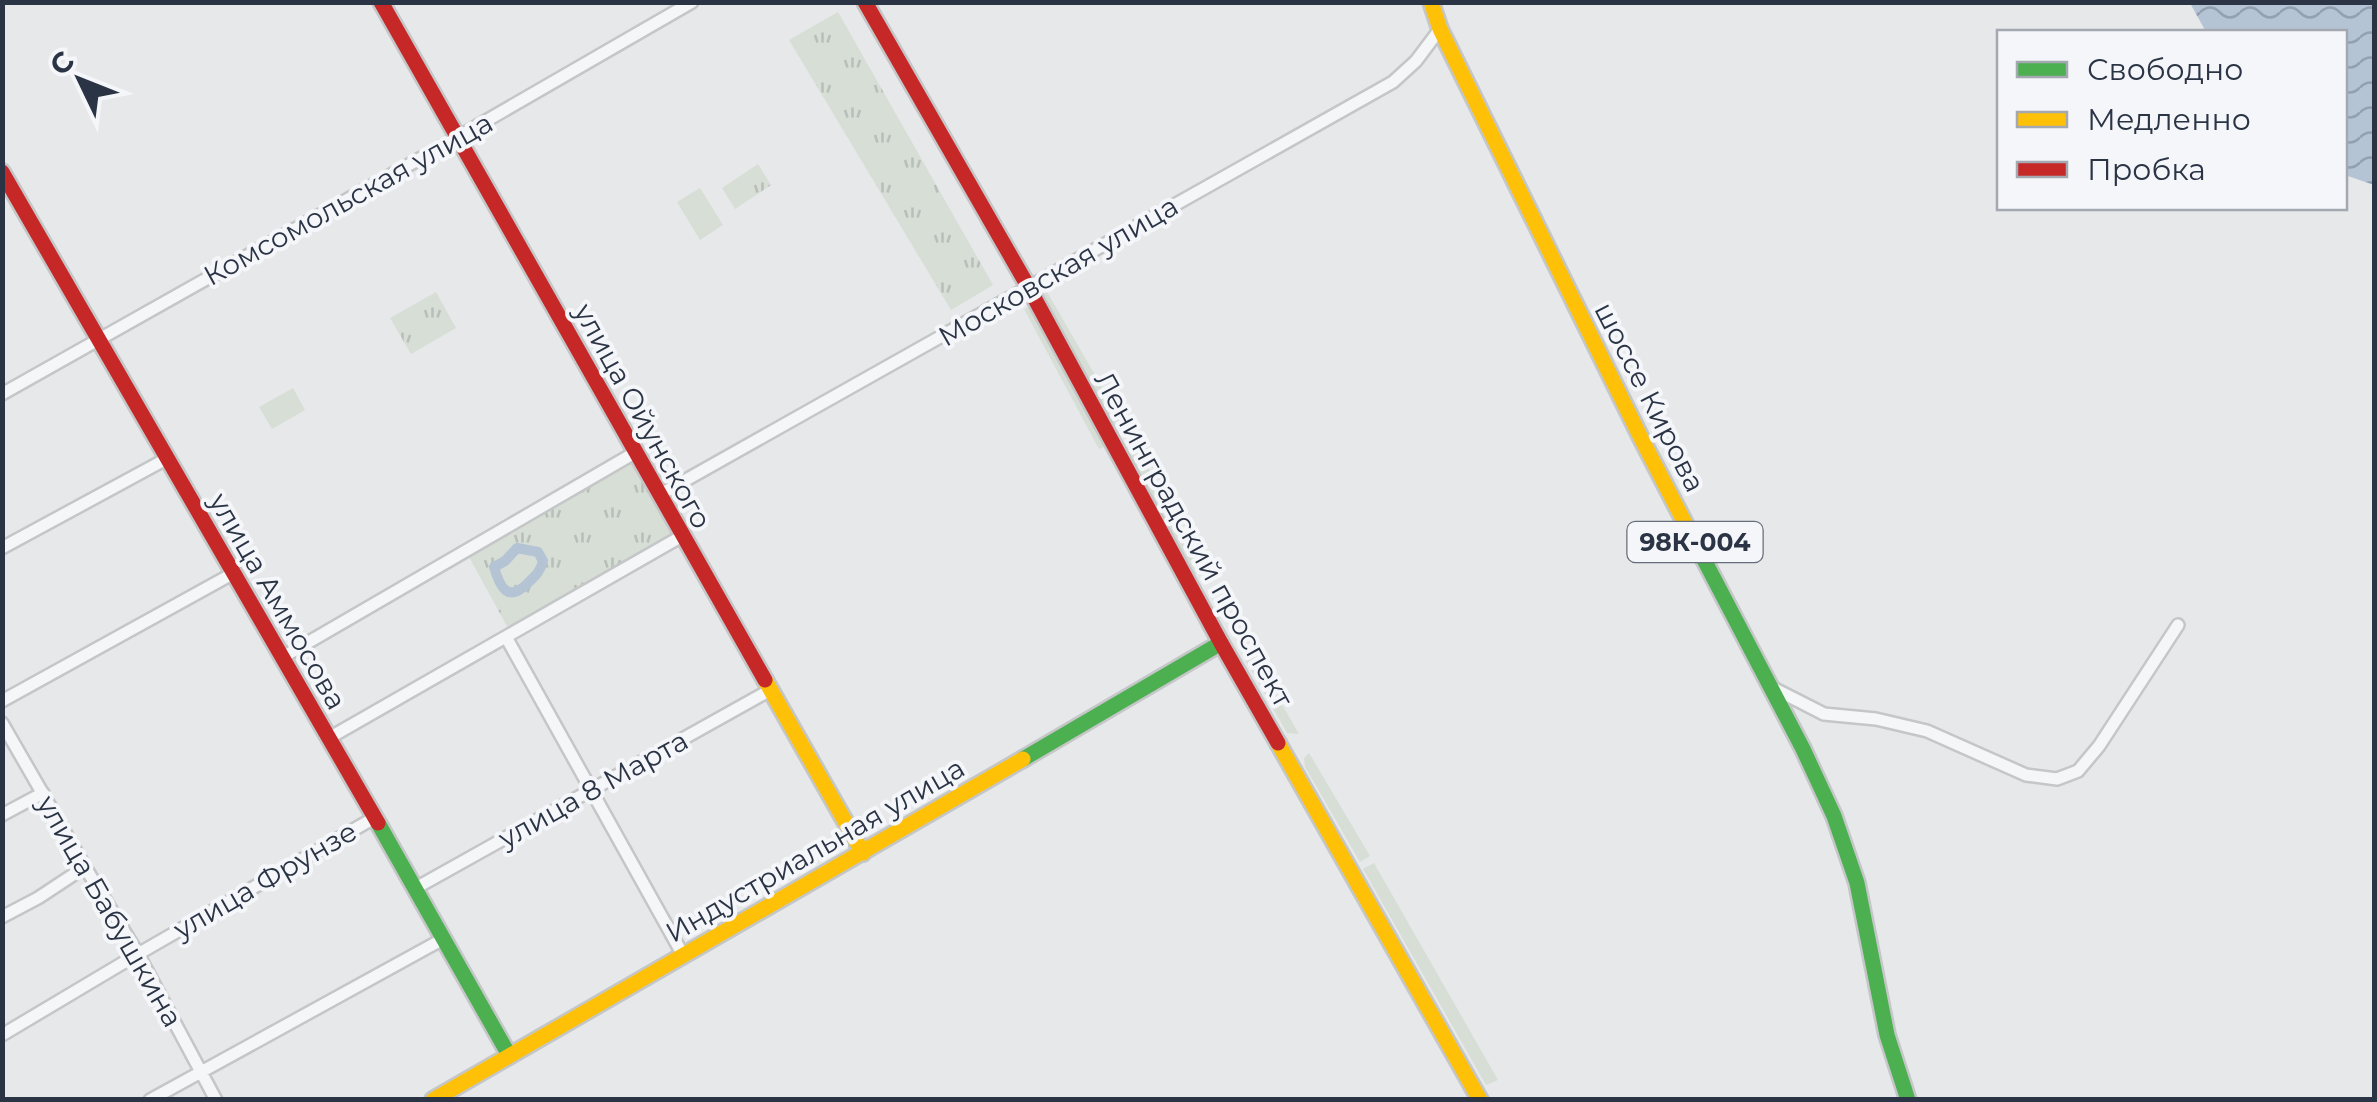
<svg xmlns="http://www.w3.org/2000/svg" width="2377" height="1102" viewBox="0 0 2377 1102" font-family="Montserrat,sans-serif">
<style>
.green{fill:#d6ded6}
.park{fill:url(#park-tufts)}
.water{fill:url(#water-waves)}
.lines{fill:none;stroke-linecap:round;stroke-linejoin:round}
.canal{stroke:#b4c4d5;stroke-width:10}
.street-casing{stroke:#c4c6c8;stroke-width:16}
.fast-casing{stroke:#c4c6c8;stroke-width:20}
.slow-casing{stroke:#c4c6c8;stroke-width:20}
.jam-casing{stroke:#c4c6c8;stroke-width:20}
.street{stroke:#f5f6f7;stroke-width:11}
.fast{stroke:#4caf50;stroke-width:15}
.slow{stroke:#ffc107;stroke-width:15}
.jam{stroke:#c62828;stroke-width:15}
.labels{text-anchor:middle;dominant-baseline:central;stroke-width:8;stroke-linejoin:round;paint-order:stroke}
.shield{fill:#f4f6f9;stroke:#676e7b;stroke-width:2.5}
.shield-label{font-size:25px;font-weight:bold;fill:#2b3445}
.street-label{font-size:28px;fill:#2b3445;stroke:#f4f6f9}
</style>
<defs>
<pattern id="park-tufts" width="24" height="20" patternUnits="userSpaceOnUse" patternTransform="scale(2.5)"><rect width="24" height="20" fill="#d6ded6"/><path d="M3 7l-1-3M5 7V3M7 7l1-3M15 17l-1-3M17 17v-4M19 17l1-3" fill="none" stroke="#b8bfb9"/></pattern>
<pattern id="water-waves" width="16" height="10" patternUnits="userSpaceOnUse" patternTransform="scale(2.5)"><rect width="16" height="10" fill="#b4c4d5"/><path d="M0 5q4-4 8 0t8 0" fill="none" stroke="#93a0af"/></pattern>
</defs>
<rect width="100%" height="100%" fill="#e6e8ea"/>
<!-- green -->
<path class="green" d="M 700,188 L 723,225 L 700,240 L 677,202 Z
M 1046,290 L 1122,422 L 1112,428 L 1041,301 Z
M 1029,306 L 1106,446 L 1099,449 L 1024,309 Z
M 293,388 L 305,410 L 272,429 L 259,407 Z
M 1116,440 L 1136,446 L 1205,569 L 1195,574 Z
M 1140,446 L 1146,446 L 1214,564 L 1209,568 Z
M 1245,640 L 1299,734 L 1287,733 L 1237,645 Z
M 1309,753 L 1370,856 L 1360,862 L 1305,767 L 1304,758 Z
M 1374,863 L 1498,1080 L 1486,1085 L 1363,869 Z"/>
<!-- park -->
<path class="park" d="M 838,12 L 993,285 L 951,310 L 789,40 Z
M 758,164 L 771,185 L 735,209 L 722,188 Z
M 436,292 L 456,328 L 411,354 L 390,318 Z
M 631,462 L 674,538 L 509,630 L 468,555 Z"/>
<!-- water -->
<path class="water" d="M 2190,3 L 2374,3 L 2374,185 L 2345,175 L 2344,32 L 2206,32 Z"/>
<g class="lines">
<!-- canal -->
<path class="canal" d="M 517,548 L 538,552 L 543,561 C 540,572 536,575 528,583 C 508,603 500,588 494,567 L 505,561 Z"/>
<defs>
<path id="street" d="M 2,394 L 446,144 L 692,2
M 661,494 L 1393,82 L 1416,61 L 1440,29
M 2,548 L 168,458
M 506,637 L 683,955
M 283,657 L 636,452
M 1773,688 L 1824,714 L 1876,719 L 1927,731 L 2026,775 L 2057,779 L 2078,771 L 2099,746 L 2178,625
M 2,701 L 232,574
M 2,723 L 85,867 L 138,954 L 216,1100
M 329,738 L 682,536
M 2,815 L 43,793
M 414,889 L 772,689
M 2,917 L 38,898 L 85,867
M 2,1035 L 138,954 L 374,818
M 150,1100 L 443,939"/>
<path id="fast" d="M 1688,529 L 1803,749 L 1834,816 L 1857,883 L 1887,1035 L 1908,1100
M 1023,759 L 1221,643
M 378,823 L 509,1055"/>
<path id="slow" d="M 1431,2 L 1440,29 L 1641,438 L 1688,529
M 765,680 L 863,853
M 1278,743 L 1480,1100
M 433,1100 L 1023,759"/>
<path id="jam" d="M 381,2 L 765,680
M 865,2 L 1029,288 L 1221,643 L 1278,743
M 2,172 L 378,823"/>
</defs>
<!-- street casing -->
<use href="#street" class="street-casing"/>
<!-- fast casing -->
<use href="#fast" class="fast-casing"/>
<!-- slow casing -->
<use href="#slow" class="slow-casing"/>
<!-- jam casing -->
<use href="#jam" class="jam-casing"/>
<!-- street -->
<use href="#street" class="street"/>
<!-- fast -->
<use href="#fast" class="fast"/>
<!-- slow -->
<use href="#slow" class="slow"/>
<!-- jam -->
<use href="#jam" class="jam"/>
</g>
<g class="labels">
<!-- shield labels -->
<rect class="shield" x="1627.5" y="522" width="135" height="40" rx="8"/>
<g class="shield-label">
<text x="1695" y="542">98К-004</text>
</g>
<!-- street labels -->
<g class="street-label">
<text transform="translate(348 199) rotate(-29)">Комсомольская улица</text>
<text transform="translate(1058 271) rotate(-30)">Московская улица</text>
<text transform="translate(1650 397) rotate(63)">шоссе Кирова</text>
<text transform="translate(643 416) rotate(61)">улица Ойунского</text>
<text transform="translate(1194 539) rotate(61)">Ленинградский проспект</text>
<text transform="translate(278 601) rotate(60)">улица Аммосова</text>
<text transform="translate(593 789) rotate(-29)">улица 8 Марта</text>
<text transform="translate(815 850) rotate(-30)">Индустриальная улица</text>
<text transform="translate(265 880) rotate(-30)">улица Фрунзе</text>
<text transform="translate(110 911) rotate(60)">улица Бабушкина</text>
</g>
</g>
<!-- border -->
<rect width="2377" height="1102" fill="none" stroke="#2b3445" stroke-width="10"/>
<!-- legend -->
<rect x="1997" y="30" width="350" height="180" fill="#f4f6f9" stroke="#a4a8b1" stroke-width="2.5"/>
<rect x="2017" y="62" width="50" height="15" fill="#4caf50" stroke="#a4a8b1" stroke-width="2.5"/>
<text x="2087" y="80" font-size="30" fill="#2b3445">Свободно</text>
<rect x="2017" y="112" width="50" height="15" fill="#ffc107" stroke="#a4a8b1" stroke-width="2.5"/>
<text x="2087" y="130" font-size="30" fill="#2b3445">Медленно</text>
<rect x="2017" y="162" width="50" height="15" fill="#c62828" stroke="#a4a8b1" stroke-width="2.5"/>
<text x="2087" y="180" font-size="30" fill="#2b3445">Пробка</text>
<!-- north arrow -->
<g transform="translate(80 80) rotate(313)" stroke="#f4f6f9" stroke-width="8" paint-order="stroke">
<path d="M0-8L18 38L0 25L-18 38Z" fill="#2b3445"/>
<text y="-15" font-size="28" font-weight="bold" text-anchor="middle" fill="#2b3445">С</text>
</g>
</svg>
